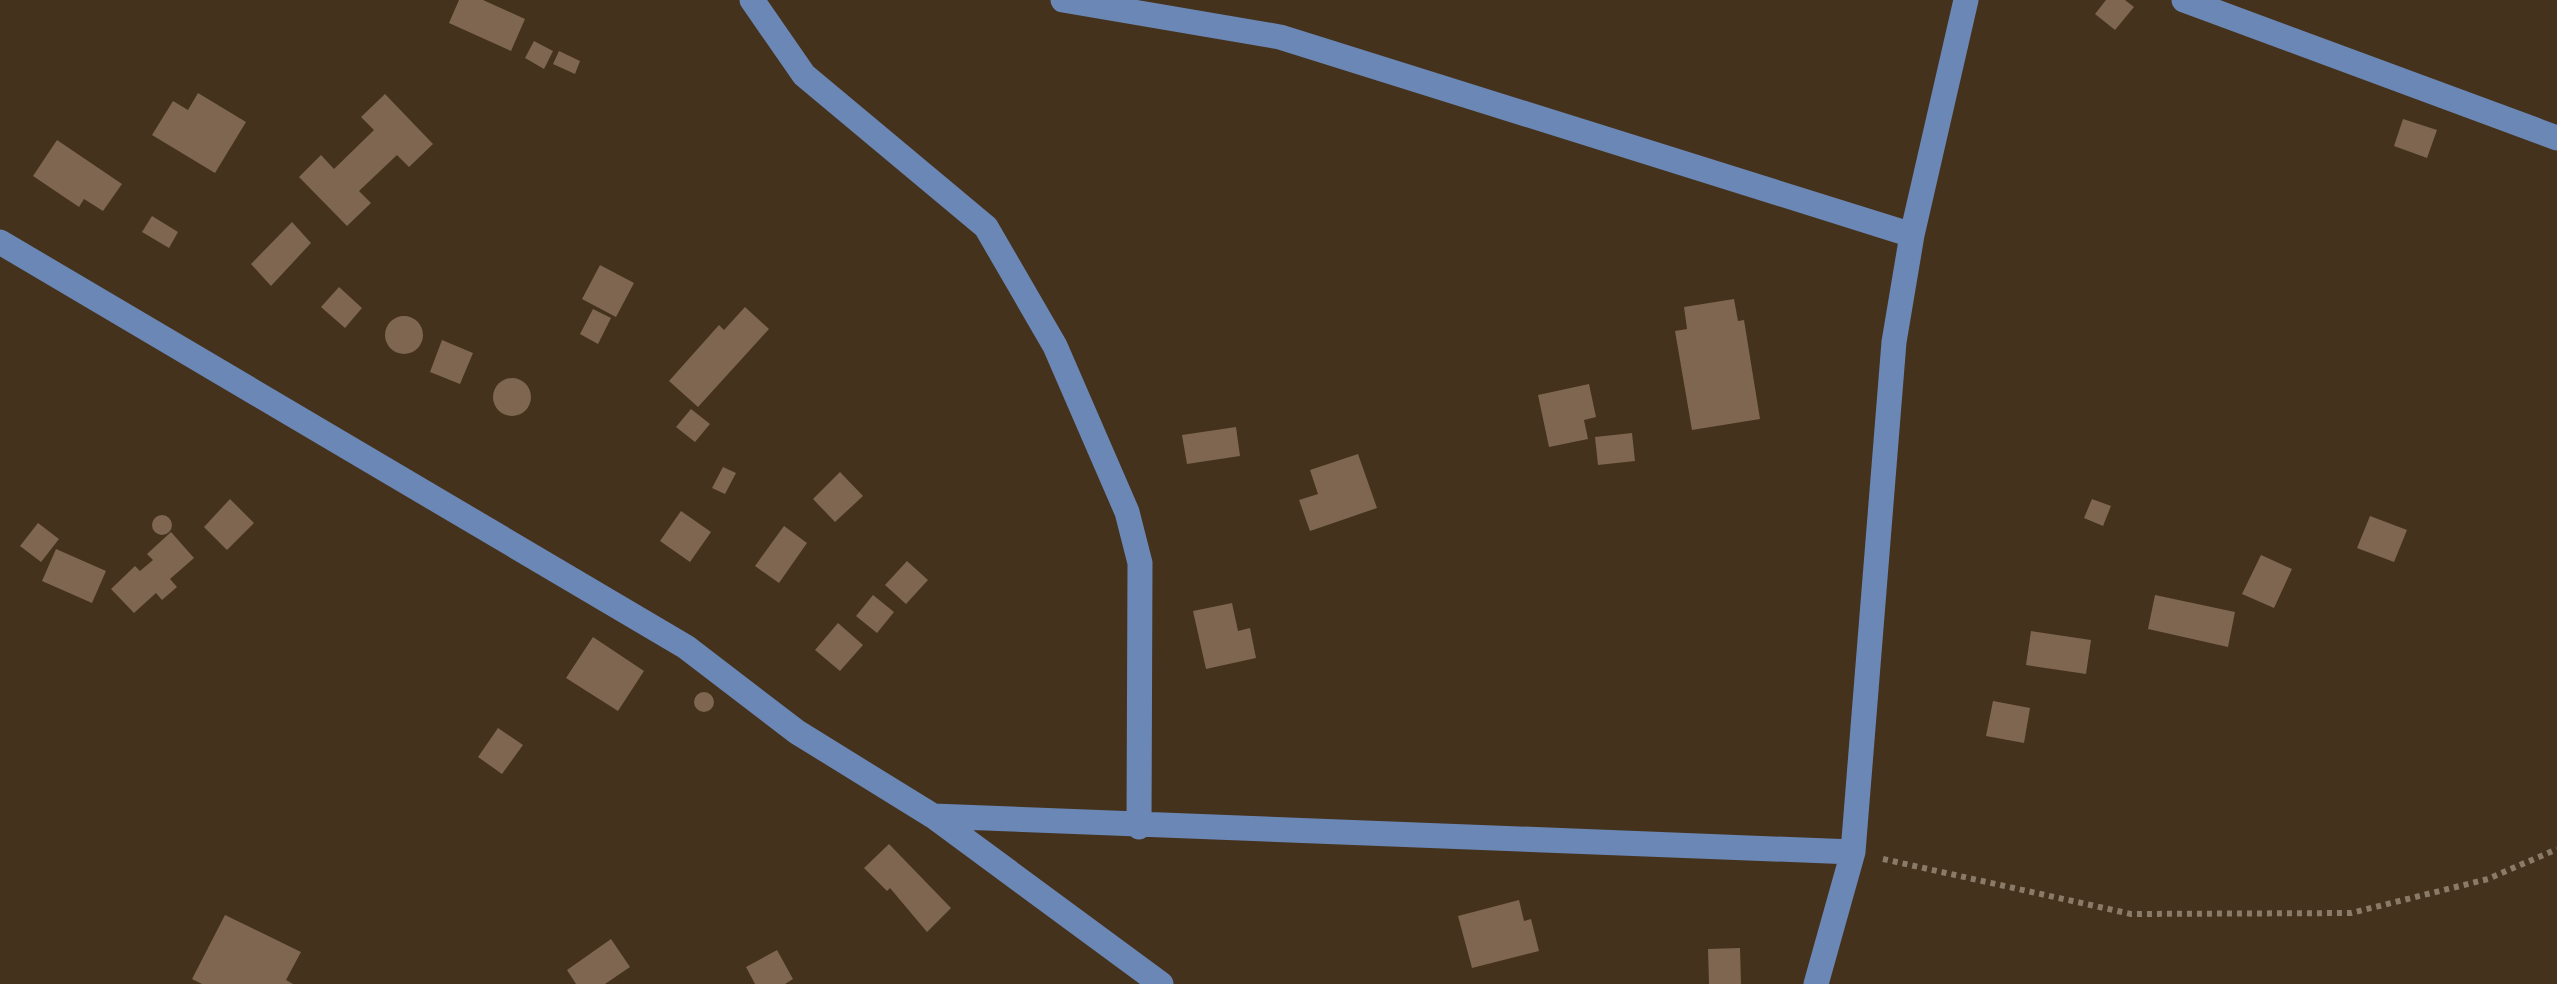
<svg xmlns="http://www.w3.org/2000/svg" width="2557" height="984" viewBox="0 0 2557 984" font-family="'Fira Sans',sans-serif">
<style>
.building{fill:#7e6651}
.lines{fill:none;stroke-linecap:round;stroke-linejoin:round}
.path{stroke:#8a7a68;stroke-width:6;stroke-dasharray:5 5;stroke-linecap:butt}
.minor{stroke:#6b87b6;stroke-width:25}
</style>
<rect width="100%" height="100%" fill="#45321c"/>
<!-- building -->
<path class="building" d="M 459,0 L 483,0 L 525,19 L 511,51 L 449,23 Z
M 2106,0 L 2125,0 L 2134,7 L 2115,30 L 2095,14 Z
M 534,41 L 553,51 L 544,69 L 525,58 Z
M 559,51 L 580,61 L 575,74 L 553,64 Z
M 198,93 L 246,122 L 215,173 L 152,135 L 173,101 L 188,110 Z
M 385,94 L 433,144 L 409,167 L 397,155 L 359,191 L 371,203 L 347,226 L 299,177 L 321,155 L 334,169 L 374,130 L 361,117 Z
M 2403,119 L 2437,130 L 2427,158 L 2394,146 Z
M 57,140 L 122,184 L 103,211 L 84,199 L 79,207 L 33,176 Z
M 152,216 L 178,232 L 169,248 L 142,232 Z
M 292,222 L 311,243 L 271,286 L 251,264 Z
M 600,265 L 634,283 L 616,317 L 582,299 Z
M 339,287 L 362,308 L 345,328 L 321,307 Z
M 1734,299 L 1738,321 L 1744,320 L 1760,419 L 1692,430 L 1675,331 L 1687,329 L 1684,307 Z
M 745,307 L 769,329 L 698,407 L 669,381 L 719,325 L 724,330 Z
M 593,309 L 611,318 L 598,344 L 580,334 Z
M385 335a19 19 0 1 1 38 0a19 19 0 1 1-38 0Z
M 442,340 L 473,353 L 460,384 L 430,372 Z
M493 397a19 19 0 1 1 38 0a19 19 0 1 1-38 0Z
M 1589,384 L 1596,417 L 1584,420 L 1588,439 L 1549,447 L 1538,395 Z
M 691,409 L 710,424 L 695,442 L 676,427 Z
M 1236,427 L 1240,456 L 1187,464 L 1182,435 Z
M 1632,433 L 1635,461 L 1598,465 L 1595,437 Z
M 1358,454 L 1377,508 L 1310,531 L 1299,500 L 1318,494 L 1310,470 Z
M 723,467 L 736,473 L 725,494 L 712,488 Z
M 840,472 L 863,496 L 835,522 L 813,499 Z
M 230,499 L 254,523 L 227,550 L 204,527 Z
M 2092,499 L 2111,506 L 2103,526 L 2084,518 Z
M 681,511 L 711,532 L 690,562 L 660,541 Z
M152 525a10 10 0 1 1 20 0a10 10 0 1 1-20 0Z
M 2370,516 L 2407,530 L 2394,562 L 2357,548 Z
M 38,523 L 59,539 L 41,562 L 20,546 Z
M 784,526 L 807,543 L 779,583 L 755,566 Z
M 171,532 L 194,558 L 170,579 L 177,587 L 162,600 L 156,593 L 134,613 L 111,589 L 135,566 L 140,571 L 153,560 L 147,554 Z
M 56,549 L 106,571 L 92,603 L 42,581 Z
M 2261,555 L 2292,569 L 2274,608 L 2242,594 Z
M 907,561 L 928,580 L 906,604 L 885,585 Z
M 873,595 L 894,612 L 877,633 L 856,616 Z
M 2155,595 L 2235,612 L 2228,647 L 2148,629 Z
M 1232,603 L 1238,631 L 1250,628 L 1256,658 L 1206,669 L 1193,611 Z
M 838,623 L 863,645 L 840,671 L 815,650 Z
M 2031,631 L 2091,640 L 2086,674 L 2026,665 Z
M 593,637 L 644,671 L 618,711 L 566,678 Z
M694 702a10 10 0 1 1 20 0a10 10 0 1 1-20 0Z
M 1993,701 L 2030,708 L 2024,743 L 1986,736 Z
M 498,728 L 523,745 L 502,774 L 478,757 Z
M 889,844 L 951,908 L 927,932 L 890,888 L 887,891 L 864,868 Z
M 1519,900 L 1524,921 L 1531,919 L 1539,951 L 1472,968 L 1458,916 Z
M 225,915 L 301,952 L 286,980 L 293,984 L 202,984 L 192,979 Z
M 611,939 L 630,967 L 605,984 L 576,984 L 567,970 Z
M 1740,948 L 1741,984 L 1709,984 L 1708,949 Z
M 777,950 L 793,979 L 785,984 L 755,984 L 746,967 Z"/>
<g class="lines">
<!-- path -->
<path class="path" d="M 1883,859 L 2131,914 L 2351,913 L 2488,879 L 2557,849"/>
<!-- minor -->
<path class="minor" d="M 752,0 L 804,75 L 986,227 L 1055,346 L 1127,512 L 1140,563 L 1139,827
M 1063,0 L 1280,37 L 1912,235
M 2184,0 L 2557,138
M 0,242 L 686,647 L 797,732 L 933,816 L 1853,852
M 933,816 L 1161,984
M 1816,984 L 1853,852 L 1894,342 L 1912,235 L 1966,0"/>
</g>
</svg>
